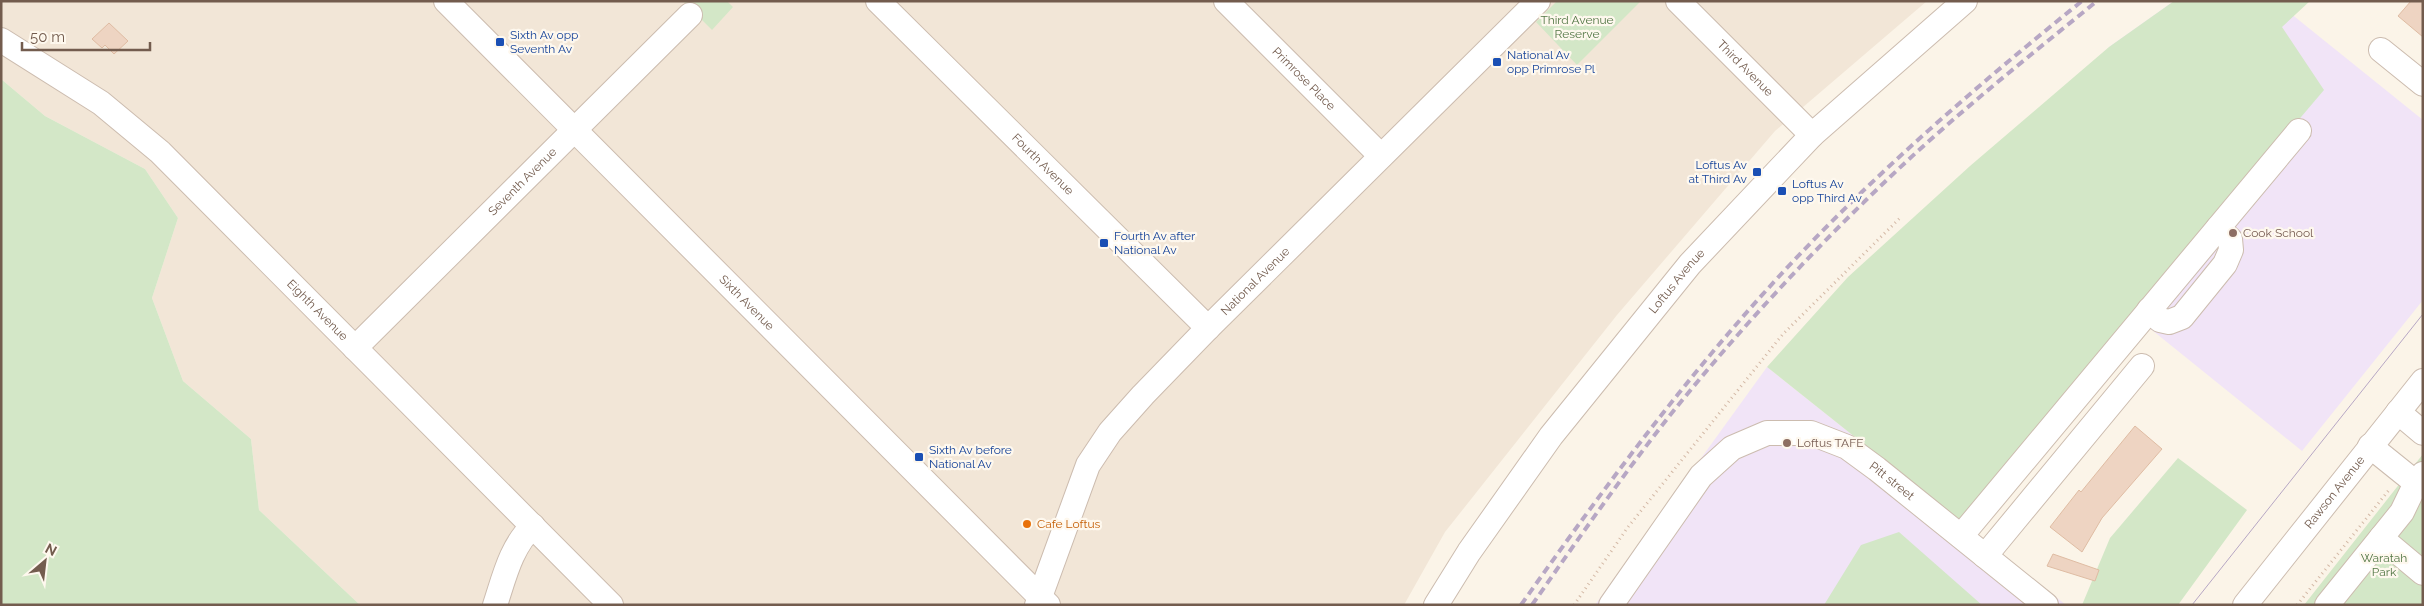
<svg xmlns="http://www.w3.org/2000/svg" width="2424" height="606" viewBox="0 0 2424 606" font-family="Raleway,sans-serif">
<style>
.residential{fill:#f2e6d7}
.education{fill:#f1e4f7}
.green{fill:#d3e7c7}
.building{fill:#eed4c2;stroke:#dfbca3}
.lines{fill:none;stroke-linecap:round;stroke-linejoin:round}
.minor-casing{stroke:#ccbcaf;stroke-width:26}
.path{stroke:#d3b8a5;stroke-width:3;stroke-dasharray:1 4;stroke-linecap:butt}
.minor{stroke:#fff;stroke-width:24}
.tram{stroke:#b7a7c4;stroke-width:1}
.rail{stroke:#b7a7c4;stroke-width:4;stroke-dasharray:8 5;stroke-linecap:butt}
.transit-dot{fill:#1a4fb4;stroke:#fef8ee;stroke-width:2}
.education-dot{fill:#8d6e63;stroke:#fef8ee;stroke-width:2}
.food-dot{fill:#e8710a;stroke:#fef8ee;stroke-width:2}
.labels{text-anchor:middle;dominant-baseline:central;stroke-width:4.5;stroke-linejoin:round;paint-order:stroke}
.park-label{font-size:12px;fill:#547847;stroke:#fef8ee}
.transit-label{font-size:12px;fill:#164399;stroke:#fef8ee;text-anchor:start}
.street-label{font-size:12px;fill:#735c4e;stroke:#fef8ee}
.education-label{font-size:12px;fill:#785e54;stroke:#fef8ee;text-anchor:start}
.food-label{font-size:12px;fill:#c56008;stroke:#fef8ee;text-anchor:start}
</style>
<rect width="100%" height="100%" fill="#fbf4e8"/>
<!-- residential -->
<path class="residential" d="M 1,1 L 1927,1 L 1775,131 L 1617,315 L 1445,532 L 1404,605 L 360,605 L 259,510 L 251,439 L 183,381 L 152,298 L 178,218 L 145,169 L 45,116 L 1,79 Z"/>
<!-- education -->
<path class="education" d="M 2174,1 L 2275,1 L 2423,120 L 2423,300 L 2302,451 L 2142,322 L 2109,47 Z
M 1767,367 L 2066,605 L 1595,605 Z"/>
<!-- green -->
<path class="green" d="M 683,1 L 727,1 L 733,7 L 712,30 Z
M 1557,1 L 1641,1 L 1577,65 L 1536,22 Z
M 2174,1 L 2310,1 L 2282,27 L 2324,90 L 1959,520 L 1767,367 L 1848,277 L 1970,166 L 2109,47 Z
M 1,79 L 45,116 L 145,169 L 178,218 L 152,298 L 183,381 L 251,439 L 259,510 L 360,605 L 1,605 Z
M 2423,454 L 2423,605 L 2304,605 Z
M 2178,458 L 2247,510 L 2178,605 L 2082,605 L 2110,538 Z
M 1899,532 L 1982,605 L 1824,605 L 1861,545 Z"/>
<!-- building -->
<path class="building" d="M 2411,1 L 2423,1 L 2423,37 L 2398,16 Z
M 109,23 L 128,41 L 114,54 L 105,45 L 102,48 L 92,39 Z
M 2135,426 L 2162,449 L 2102,518 L 2082,552 L 2050,527 L 2079,490 L 2081,492 Z
M 2053,554 L 2099,570 L 2095,581 L 2047,566 Z"/>
<g class="lines">
<defs>
<g id="minor">
<path id="s1" d="M 446,1 L 1048,605"/>
<path id="s2" d="M 878,1 L 1208,328"/>
<path id="s3" d="M 1226,1 L 1381,156"/>
<path id="s4" d="M 1678,1 L 1812,135"/>
<path id="s5" d="M 1,40 L 101,103 L 160,152 L 611,605"/>
<path d="M 2381,50 L 2423,84"/>
<path d="M 2149,310 L 2160,320 L 2169,322 L 2182,317 L 2225,264 L 2231,250 L 2230,239 L 2218,228"/>
<path id="s6" d="M 355,348 L 690,15"/>
<path d="M 2398,412 L 2423,433"/>
<path d="M 2370,446 L 2416,483"/>
<path d="M 1961,536 L 2299,131"/>
<path d="M 2381,538 L 2423,573"/>
<path d="M 1985,556 L 2142,366"/>
<path d="M 495,605 C 504,578 511,546 533,526"/>
<path id="s7" d="M 1037,605 L 1088,465 L 1110,432 L 1143,395 L 1208,328 L 1538,1"/>
<path id="s8" d="M 1436,605 L 1469,552 L 1551,436 L 1690,264 L 1812,135 L 1965,1"/>
<path id="s9" d="M 1611,605 L 1701,476 L 1732,448 L 1767,433 L 1811,433 L 1847,447 L 1877,469 L 2046,605"/>
<path id="s10" d="M 2245,605 L 2423,381"/>
<path d="M 2327,605 L 2402,512 L 2416,483 L 2423,474"/>
</g>
</defs>
<!-- minor casing -->
<use href="#minor" class="minor-casing"/>
<!-- path -->
<path class="path" d="M 1574,605 L 1628,527 L 1783,334 L 1900,218
M 2297,605 L 2389,490"/>
<!-- minor -->
<use href="#minor" class="minor"/>
<!-- tram -->
<path class="tram" d="M 2192,605 L 2423,314"/>
<!-- rail -->
<path class="rail" d="M 1521,605 C 1608,482 1697,362 1801,253 C 1888,162 1984,80 2082,1
M 1532,605 C 1576,542 1620,479 1667,419 C 1735,334 1811,252 1890,177 C 1956,114 2027,58 2097,1"/>
</g>
<!-- markers -->
<g class="transit-dot">
<rect x="495" y="37" width="10" height="10" rx="2.5"/>
<rect x="1492" y="57" width="10" height="10" rx="2.5"/>
<rect x="1752" y="167" width="10" height="10" rx="2.5"/>
<rect x="1777" y="186" width="10" height="10" rx="2.5"/>
<rect x="1099" y="238" width="10" height="10" rx="2.5"/>
<rect x="914" y="452" width="10" height="10" rx="2.5"/>
</g>
<g class="education-dot">
<circle cx="2233" cy="233" r="5"/>
<circle cx="1787" cy="443" r="5"/>
</g>
<circle class="food-dot" cx="1027" cy="524" r="5"/>
<g class="labels">
<!-- park labels -->
<g class="park-label">
<text x="1577" y="20">Third Avenue<tspan x="1577" dy="14">Reserve</tspan></text>
<text x="2384" y="558">Waratah<tspan x="2384" dy="14">Park</tspan></text>
</g>
<!-- transit labels -->
<g class="transit-label">
<text x="510" y="35">Sixth Av opp<tspan x="510" dy="14">Seventh Av</tspan></text>
<text x="1507" y="55">National Av<tspan x="1507" dy="14">opp Primrose Pl</tspan></text>
<text x="1747" y="165" text-anchor="end">Loftus Av<tspan x="1747" dy="14">at Third Av</tspan></text>
<text x="1792" y="184">Loftus Av<tspan x="1792" dy="14">opp Third Av</tspan></text>
<text x="1114" y="236">Fourth Av after<tspan x="1114" dy="14">National Av</tspan></text>
<text x="929" y="450">Sixth Av before<tspan x="929" dy="14">National Av</tspan></text>
</g>
<!-- street labels -->
<g class="street-label">
<text stroke="none"><textPath href="#s4" startOffset="95">Third Avenue</textPath></text>
<text stroke="none"><textPath href="#s3" startOffset="110">Primrose Place</textPath></text>
<text stroke="none"><textPath href="#s2" startOffset="232">Fourth Avenue</textPath></text>
<text stroke="none"><textPath href="#s6" startOffset="236">Seventh Avenue</textPath></text>
<text stroke="none"><textPath href="#s7" startOffset="398">National Avenue</textPath></text>
<text stroke="none"><textPath href="#s8" startOffset="404">Loftus Avenue</textPath></text>
<text stroke="none"><textPath href="#s1" startOffset="426">Sixth Avenue</textPath></text>
<text stroke="none"><textPath href="#s5" startOffset="418">Eighth Avenue</textPath></text>
<text stroke="none"><textPath href="#s9" startOffset="376">Pitt street</textPath></text>
<text stroke="none"><textPath href="#s10" startOffset="144">Rawson Avenue</textPath></text>
</g>
<!-- education labels -->
<g class="education-label">
<text x="2243" y="233">Cook School</text>
<text x="1797" y="443">Loftus TAFE</text>
</g>
<!-- food labels -->
<g class="food-label">
<text x="1037" y="524">Cafe Loftus</text>
</g>
</g>
<!-- border -->
<rect width="2424" height="606" fill="none" stroke="#735c4e" stroke-width="5"/>
<!-- north arrow -->
<g transform="translate(45 561) rotate(28)" stroke="#fef8ee" stroke-width="4" paint-order="stroke">
<path d="M0-4L9 19L0 12L-9 19Z" fill="#735c4e"/>
<text y="-8" font-size="14" font-weight="bold" text-anchor="middle" fill="#735c4e">N</text>
</g>
<!-- scale -->
<path d="M22 42v8h128v-8" fill="none" stroke="#735c4e" stroke-width="2.5"/>
<text x="30" y="42" font-size="15" fill="#735c4e" stroke="#fef8ee" stroke-width="4" paint-order="stroke">50 m</text>
</svg>
